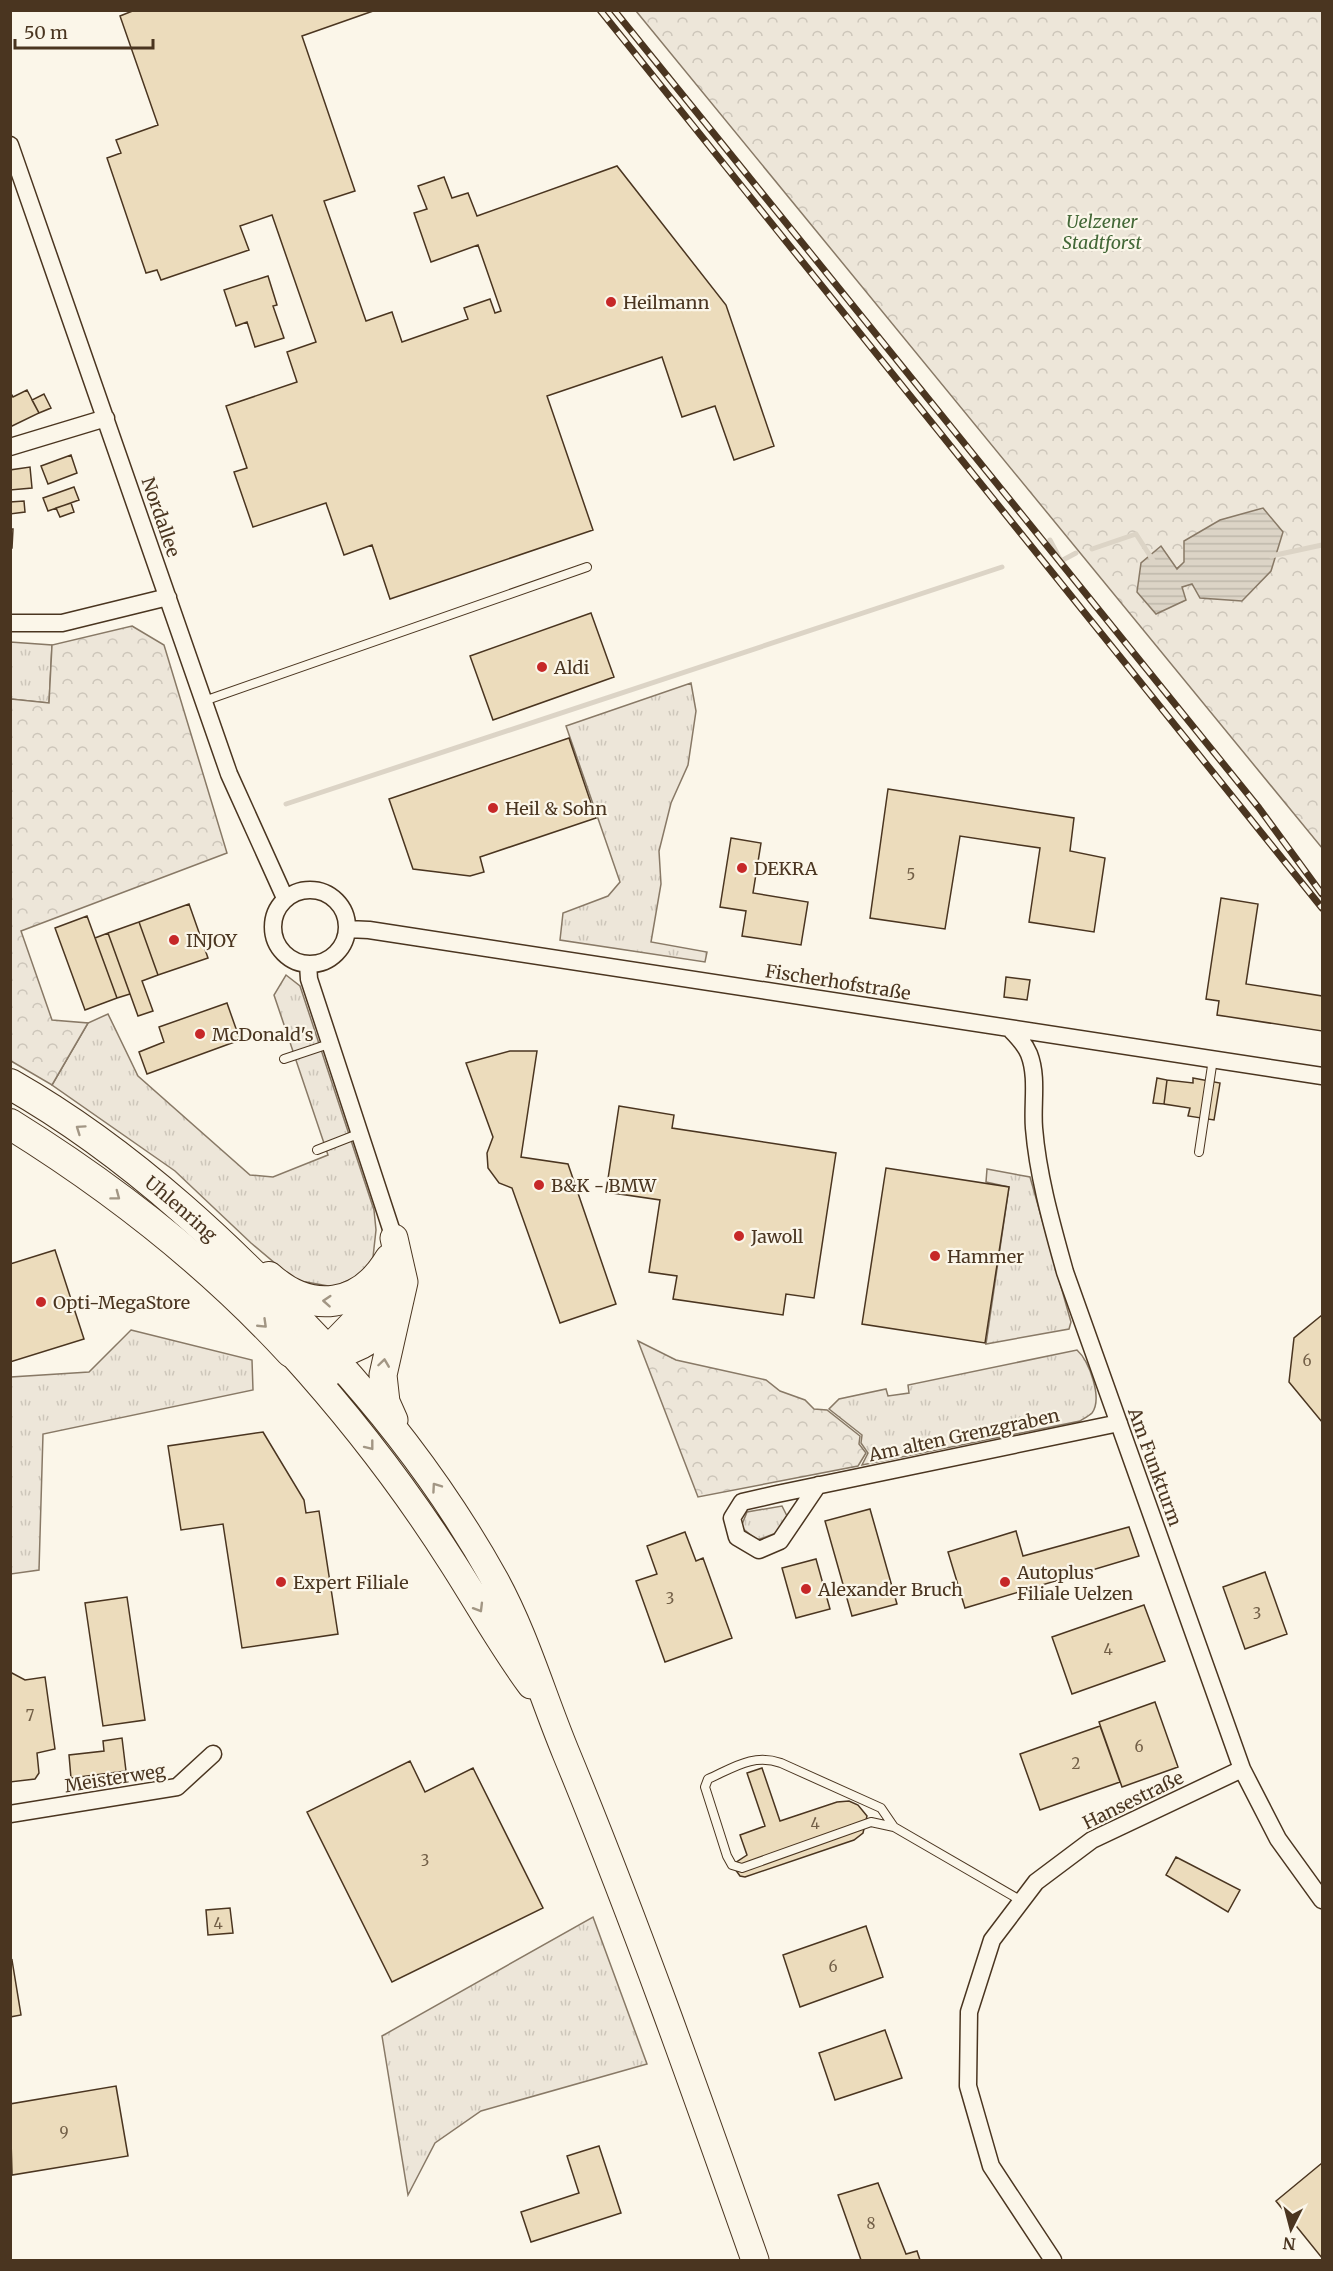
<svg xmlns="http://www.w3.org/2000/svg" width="1333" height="2271" viewBox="0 0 1333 2271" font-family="Merriweather,serif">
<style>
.grass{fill:url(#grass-tufts);stroke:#887966;stroke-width:1.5}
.forest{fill:url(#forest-crowns);stroke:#887966;stroke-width:1.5;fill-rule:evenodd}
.water{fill:url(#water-rules);stroke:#887966;stroke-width:1.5}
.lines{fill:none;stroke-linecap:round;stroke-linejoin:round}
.stream{stroke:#dcd4c6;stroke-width:5}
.building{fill:#ecdcbc;stroke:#4a3520;stroke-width:1.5}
.lane-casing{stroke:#4a3520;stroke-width:10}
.street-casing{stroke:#4a3520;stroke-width:19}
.primary-casing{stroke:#4a3520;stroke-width:29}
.highway-casing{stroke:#4a3520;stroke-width:32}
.lane{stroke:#fbf6e9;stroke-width:8}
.street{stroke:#fbf6e9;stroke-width:16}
.primary{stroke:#fbf6e9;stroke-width:27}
.highway{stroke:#fbf6e9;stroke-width:30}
.rail-casing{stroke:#4a3520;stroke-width:7}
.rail{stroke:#fbf6e9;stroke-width:4.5;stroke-dasharray:14;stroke-linecap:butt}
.oneway{stroke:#a29684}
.poi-dot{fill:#c62828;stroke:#fbf6e9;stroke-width:2}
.labels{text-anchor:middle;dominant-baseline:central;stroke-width:4.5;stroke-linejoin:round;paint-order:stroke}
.number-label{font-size:15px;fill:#725f47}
.park-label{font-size:18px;font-style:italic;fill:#436837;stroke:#fbf6e9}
.poi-label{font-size:18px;fill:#4a3520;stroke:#fbf6e9;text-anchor:start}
.street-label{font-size:18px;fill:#4a3520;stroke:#fbf6e9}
</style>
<defs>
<pattern id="grass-tufts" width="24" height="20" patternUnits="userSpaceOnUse" patternTransform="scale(1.5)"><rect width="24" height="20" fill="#ede6d9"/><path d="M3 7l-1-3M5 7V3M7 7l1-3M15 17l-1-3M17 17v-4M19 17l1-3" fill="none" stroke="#cdc6ba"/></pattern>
<pattern id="forest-crowns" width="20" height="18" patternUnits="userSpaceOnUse" patternTransform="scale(1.5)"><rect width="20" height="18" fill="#ede6d9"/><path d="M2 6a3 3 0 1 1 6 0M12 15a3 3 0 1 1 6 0" fill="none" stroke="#cdc6ba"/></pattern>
<pattern id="water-rules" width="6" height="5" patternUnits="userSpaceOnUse" patternTransform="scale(1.5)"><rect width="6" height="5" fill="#dcd4c6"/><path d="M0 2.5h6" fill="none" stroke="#beb7aa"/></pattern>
</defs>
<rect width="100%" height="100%" fill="#fbf6e9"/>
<!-- grass -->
<path class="grass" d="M 10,642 L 52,645 L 49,703 L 11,699 Z
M 691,683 L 696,711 L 688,765 L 671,803 L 659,851 L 661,884 L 651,942 L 707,952 L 705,962 L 560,940 L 563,913 L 608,896 L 620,882 L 566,726 Z
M 286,975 L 300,986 L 374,1210 L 376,1230 L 373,1257 L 364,1273 L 334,1287 L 295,1280 L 251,1243 L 175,1171 L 52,1085 L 88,1023 L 108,1014 L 138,1076 L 250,1175 L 273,1177 L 328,1155 L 274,995 Z
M 987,1169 L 1030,1177 L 1071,1322 L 1069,1329 L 986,1344 L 1009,1187 L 986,1182 Z
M 131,1330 L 252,1360 L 253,1390 L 43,1434 L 39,1570 L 11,1574 L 11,1377 L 89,1372 Z
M 1077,1350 C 1089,1361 1103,1398 1092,1413 C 1089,1416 1083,1419 1080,1421 L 862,1465 L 868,1453 L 861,1443 L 862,1435 L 829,1409 L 839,1399 L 886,1389 L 888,1396 L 909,1393 L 908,1385 Z
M 782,1506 L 787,1516 L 779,1532 L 757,1540 L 741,1527 L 747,1512 Z
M 593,1917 L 647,2064 L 481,2111 L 435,2143 L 408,2195 L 382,2036 Z"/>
<!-- forest -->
<path class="forest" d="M 636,11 L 1322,11 L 1322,848 ZM 1161,547 L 1176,569 L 1184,563 L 1192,583 L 1182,587 Z
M 132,626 L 164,645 L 227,853 L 21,931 L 52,1020 L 88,1023 L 52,1085 L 11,1061 L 11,699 L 49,703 L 52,645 Z
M 638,1341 L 676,1360 L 766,1380 L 780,1391 L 805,1400 L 814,1409 L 827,1410 L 860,1436 L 859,1444 L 866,1453 L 858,1466 L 698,1497 Z"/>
<!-- water -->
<path class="water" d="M 1263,508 L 1283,532 L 1271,571 L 1242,601 L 1200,598 L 1192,584 L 1182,587 L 1186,600 L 1156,614 L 1137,592 L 1141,563 L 1161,546 L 1177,569 L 1184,562 L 1184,541 L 1220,520 Z"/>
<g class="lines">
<!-- stream -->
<path class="stream" d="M 1050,540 L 1061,561 L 1076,553
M 1092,549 L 1136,534 L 1154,562
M 1271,556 L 1322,545
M 286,804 L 1002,567"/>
</g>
<!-- building -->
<path class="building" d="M 135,10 L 376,10 L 302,36 L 355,191 L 324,201 L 366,321 L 392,312 L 402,342 L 468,319 L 464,308 L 490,299 L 495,313 L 501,311 L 478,245 L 431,262 L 414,213 L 427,209 L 418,186 L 444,177 L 452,198 L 468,193 L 477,216 L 617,166 L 726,305 L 774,446 L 734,460 L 715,406 L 682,417 L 662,357 L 547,396 L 593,530 L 390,599 L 372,545 L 344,555 L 326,503 L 253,527 L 234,472 L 247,468 L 226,406 L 297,382 L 287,352 L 316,342 L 272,215 L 240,226 L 249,250 L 161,280 L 157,270 L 146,273 L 107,158 L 121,153 L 116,140 L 158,125 L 120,16 Z
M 268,276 L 277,305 L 273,306 L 284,338 L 255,347 L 247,322 L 236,326 L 224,290 Z
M 27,390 L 39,413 L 10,427 L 10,392 L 13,397 Z
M 44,394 L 51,408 L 39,413 L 32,400 Z
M 71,455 L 77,473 L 48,484 L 41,466 Z
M 30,467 L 32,488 L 10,490 L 10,470 Z
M 74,487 L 79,500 L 48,511 L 43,498 Z
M 24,501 L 25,512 L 10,514 L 10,502 Z
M 71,503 L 74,512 L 60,517 L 56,508 Z
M 10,529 L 13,529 L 12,548 L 10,548 Z
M 591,613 L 614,677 L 493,720 L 470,656 Z
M 569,738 L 596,818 L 480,857 L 484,872 L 470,876 L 413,869 L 389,799 Z
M 888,789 L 1074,818 L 1070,851 L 1105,858 L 1094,932 L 1029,922 L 1040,848 L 960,836 L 945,929 L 870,918 Z
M 731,838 L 761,843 L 753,893 L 808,902 L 801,945 L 742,936 L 746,911 L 720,907 Z
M 1221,898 L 1258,904 L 1246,984 L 1322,996 L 1322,1031 L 1217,1015 L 1219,1001 L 1206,999 Z
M 189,904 L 208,958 L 158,975 L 139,922 Z
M 87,916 L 117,998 L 85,1010 L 55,928 Z
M 139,922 L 158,975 L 142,981 L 153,1011 L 138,1016 L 108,933 Z
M 108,933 L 130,994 L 117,998 L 95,938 Z
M 1006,977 L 1030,980 L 1027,1000 L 1004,997 Z
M 227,1003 L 240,1040 L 147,1074 L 139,1052 L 164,1042 L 159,1027 Z
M 510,1051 L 537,1051 L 521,1157 L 568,1164 L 616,1304 L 560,1323 L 512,1188 L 499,1183 L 488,1168 L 487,1153 L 493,1137 L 466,1063 Z
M 1157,1078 L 1167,1080 L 1164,1104 L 1153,1103 Z
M 1193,1078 L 1220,1083 L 1214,1120 L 1188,1116 L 1190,1108 L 1164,1104 L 1167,1080 L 1193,1083 Z
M 619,1106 L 674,1115 L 672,1128 L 836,1153 L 814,1298 L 786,1294 L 783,1315 L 673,1299 L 677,1276 L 649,1272 L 660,1200 L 606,1192 Z
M 886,1168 L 1009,1187 L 985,1343 L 862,1324 Z
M 55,1250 L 84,1339 L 10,1362 L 10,1264 Z
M 1322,1315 L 1322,1422 L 1289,1382 L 1294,1338 Z
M 263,1432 L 304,1500 L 306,1513 L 319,1511 L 338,1634 L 242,1648 L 223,1524 L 181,1530 L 168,1446 Z
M 870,1509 L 897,1604 L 852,1616 L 825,1521 Z
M 1129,1527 L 1139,1556 L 965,1608 L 948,1552 L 1016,1531 L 1023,1556 Z
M 685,1532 L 696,1561 L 703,1558 L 732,1638 L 665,1662 L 636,1581 L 657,1574 L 647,1546 Z
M 816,1559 L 830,1609 L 796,1618 L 782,1568 Z
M 1265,1572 L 1287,1634 L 1245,1649 L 1223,1587 Z
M 127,1597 L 145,1720 L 103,1726 L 85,1603 Z
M 1144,1605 L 1165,1661 L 1072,1694 L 1052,1637 Z
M 10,1672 L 25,1680 L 45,1677 L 55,1749 L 37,1753 L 39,1773 L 35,1779 L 10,1782 Z
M 1155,1702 L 1178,1767 L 1122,1787 L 1099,1722 Z
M 1100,1726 L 1120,1782 L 1040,1810 L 1020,1754 Z
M 122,1738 L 126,1771 L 71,1778 L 69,1755 L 104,1751 L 103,1741 Z
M 410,1761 L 425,1792 L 473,1768 L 543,1908 L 392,1982 L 307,1812 Z
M 762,1768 L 780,1821 L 837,1802 L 849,1801 L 858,1805 L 867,1816 L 863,1833 L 854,1840 L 745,1877 L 740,1876 L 735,1869 L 735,1863 L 747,1855 L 740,1835 L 765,1826 L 747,1773 Z
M 1176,1857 L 1240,1890 L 1228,1912 L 1166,1875 Z
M 230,1908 L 233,1933 L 208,1935 L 206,1910 Z
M 866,1926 L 883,1977 L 800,2007 L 783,1955 Z
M 12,1960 L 21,2015 L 10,2017 L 10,1961 Z
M 885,2030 L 902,2078 L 835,2100 L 819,2053 Z
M 116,2086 L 128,2156 L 12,2175 L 10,2104 Z
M 599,2146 L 621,2213 L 531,2242 L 521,2212 L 579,2193 L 567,2156 Z
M 1322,2163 L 1322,2258 L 1276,2201 Z
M 878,2183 L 906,2254 L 917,2251 L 920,2260 L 861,2260 L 838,2195 Z"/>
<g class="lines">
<defs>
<path id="lane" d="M 204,701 L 587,567
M 284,1059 L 329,1044
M 317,1150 L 358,1134
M 1199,1152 L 1213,1059
M 894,1827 L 871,1822 L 742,1868 L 732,1865 L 727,1856 L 705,1787 L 708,1779 C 733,1768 753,1753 781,1763 L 881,1808 L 894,1827 L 1020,1900"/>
<path id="street" d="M 10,145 L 229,774 L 285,898
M 10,447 L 106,418
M 10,623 L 62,623 L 168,597
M273 927a37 37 0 1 1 74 0a37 37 0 1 1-74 0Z
M 347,929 L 369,930 L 1322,1076
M 308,964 L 309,979 L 394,1238
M 1010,1029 C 1017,1036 1025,1044 1029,1054 C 1038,1077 1032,1104 1034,1128 C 1038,1177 1052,1225 1065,1272 L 1242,1769 L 1278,1839 L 1322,1900
M 818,1485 L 780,1541 L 759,1550 L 737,1537 L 732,1518 L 742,1502 L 777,1494 L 1119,1423
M 10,1814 L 177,1787 L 213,1754
M 1053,2260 L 991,2166 L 968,2086 L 969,2012 L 992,1940 L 1036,1882 L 1092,1840 L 1242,1769"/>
<path id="primary" d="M 291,1352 C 350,1417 405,1488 452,1562 C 479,1604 502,1646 531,1685
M 319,1356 C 350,1355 376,1341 394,1317
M 332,1356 C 394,1424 450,1499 495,1580 C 525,1635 542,1695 566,1753 C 635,1920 695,2090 755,2260
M 329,1373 L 337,1340 L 371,1305 L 388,1265
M 394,1420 L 386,1402 L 383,1375 L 404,1282 L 394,1238"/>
<g id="highway">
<path id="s1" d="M 10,1084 C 133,1154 236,1253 332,1356"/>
<path d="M 10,1124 C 113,1188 209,1263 291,1352"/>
<path d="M 269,1277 C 311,1315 361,1308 390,1259"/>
</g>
</defs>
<!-- lane casing -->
<use href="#lane" class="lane-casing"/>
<!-- street casing -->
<use href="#street" class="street-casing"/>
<!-- primary casing -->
<use href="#primary" class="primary-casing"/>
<!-- highway casing -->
<use href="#highway" class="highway-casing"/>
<!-- lane -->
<use href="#lane" class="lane"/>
<!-- street -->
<use href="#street" class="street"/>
<!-- primary -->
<use href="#primary" class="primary"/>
<!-- highway -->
<use href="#highway" class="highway"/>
<defs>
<path id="rail" d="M 600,10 L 1322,908
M 614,10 L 1259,808 L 1322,894"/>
</defs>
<!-- rail casing -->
<use href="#rail" class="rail-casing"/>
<!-- rail -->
<use href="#rail" class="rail"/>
</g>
<!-- one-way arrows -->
<defs><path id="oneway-chevron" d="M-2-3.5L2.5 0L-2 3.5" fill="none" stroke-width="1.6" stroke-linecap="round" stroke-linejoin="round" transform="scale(1.5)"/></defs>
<g class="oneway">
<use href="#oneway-chevron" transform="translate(80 1129) rotate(-145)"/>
<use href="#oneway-chevron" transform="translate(116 1196) rotate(37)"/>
<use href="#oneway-chevron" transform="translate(327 1301) rotate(-176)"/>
<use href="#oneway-chevron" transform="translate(263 1324) rotate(44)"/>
<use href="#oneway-chevron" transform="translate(384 1363) rotate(-82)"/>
<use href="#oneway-chevron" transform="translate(370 1446) rotate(52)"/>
<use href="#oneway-chevron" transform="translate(436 1487) rotate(-125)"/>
<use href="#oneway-chevron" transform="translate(479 1608) rotate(59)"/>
</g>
<!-- markers -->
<g class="poi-dot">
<circle cx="611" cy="302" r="6"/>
<circle cx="542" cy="667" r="6"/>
<circle cx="493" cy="808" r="6"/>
<circle cx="742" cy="868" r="6"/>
<circle cx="174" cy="940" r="6"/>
<circle cx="200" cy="1034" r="6"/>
<circle cx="539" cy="1185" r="6"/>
<circle cx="739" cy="1236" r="6"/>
<circle cx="935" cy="1256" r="6"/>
<circle cx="41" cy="1302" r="6"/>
<circle cx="281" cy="1582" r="6"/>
<circle cx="1005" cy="1582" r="6"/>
<circle cx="806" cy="1589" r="6"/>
</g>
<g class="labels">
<!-- number labels -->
<g class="number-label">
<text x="911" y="874">5</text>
<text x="1307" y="1360">6</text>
<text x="670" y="1598">3</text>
<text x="1257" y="1613">3</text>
<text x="1108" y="1649">4</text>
<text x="30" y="1715">7</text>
<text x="1139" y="1746">6</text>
<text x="1076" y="1763">2</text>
<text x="815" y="1823">4</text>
<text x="425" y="1860">3</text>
<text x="218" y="1923">4</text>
<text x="833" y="1966">6</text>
<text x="64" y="2132">9</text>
<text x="871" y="2223">8</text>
</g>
<!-- park labels -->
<g class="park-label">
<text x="1102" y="221">Uelzener<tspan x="1102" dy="21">Stadtforst</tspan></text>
</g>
<!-- poi labels -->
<g class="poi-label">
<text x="623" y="302">Heilmann</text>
<text x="554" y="667">Aldi</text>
<text x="505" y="808">Heil &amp; Sohn</text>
<text x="754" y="868">DEKRA</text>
<text x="186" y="940">INJOY</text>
<text x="212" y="1034">McDonald's</text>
<text x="551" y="1185">B&amp;K - BMW</text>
<text x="751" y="1236">Jawoll</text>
<text x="947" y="1256">Hammer</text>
<text x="53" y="1302">Opti-MegaStore</text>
<text x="1017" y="1572">Autoplus<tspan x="1017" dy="21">Filiale Uelzen</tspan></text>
<text x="293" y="1582">Expert Filiale</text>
<text x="818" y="1589">Alexander Bruch</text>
</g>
<!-- street labels -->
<g class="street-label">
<text transform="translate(161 517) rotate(71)">Nordallee</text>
<text transform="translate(838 982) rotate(9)">Fischerhofstraße</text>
<text stroke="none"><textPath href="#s1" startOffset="212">Uhlenring</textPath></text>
<text transform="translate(964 1435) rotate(-12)">Am alten Grenzgraben</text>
<text transform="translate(1155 1467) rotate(70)">Am Funkturm</text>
<text transform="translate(115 1778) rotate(-9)">Meisterweg</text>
<text transform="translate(1133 1800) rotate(-26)">Hansestraße</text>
</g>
</g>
<!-- border -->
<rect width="1333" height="2271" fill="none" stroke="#4a3520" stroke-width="24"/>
<!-- north arrow -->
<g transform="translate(1291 2229) rotate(186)" stroke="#fbf6e9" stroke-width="4.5" paint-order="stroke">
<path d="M0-4.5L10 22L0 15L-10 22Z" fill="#4a3520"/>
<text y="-9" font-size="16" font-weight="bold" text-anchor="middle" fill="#4a3520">N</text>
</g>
<!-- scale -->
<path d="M15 39v9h138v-9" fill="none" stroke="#4a3520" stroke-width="3"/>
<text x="24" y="39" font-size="18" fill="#4a3520" stroke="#fbf6e9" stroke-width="4.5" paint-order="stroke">50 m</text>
</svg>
